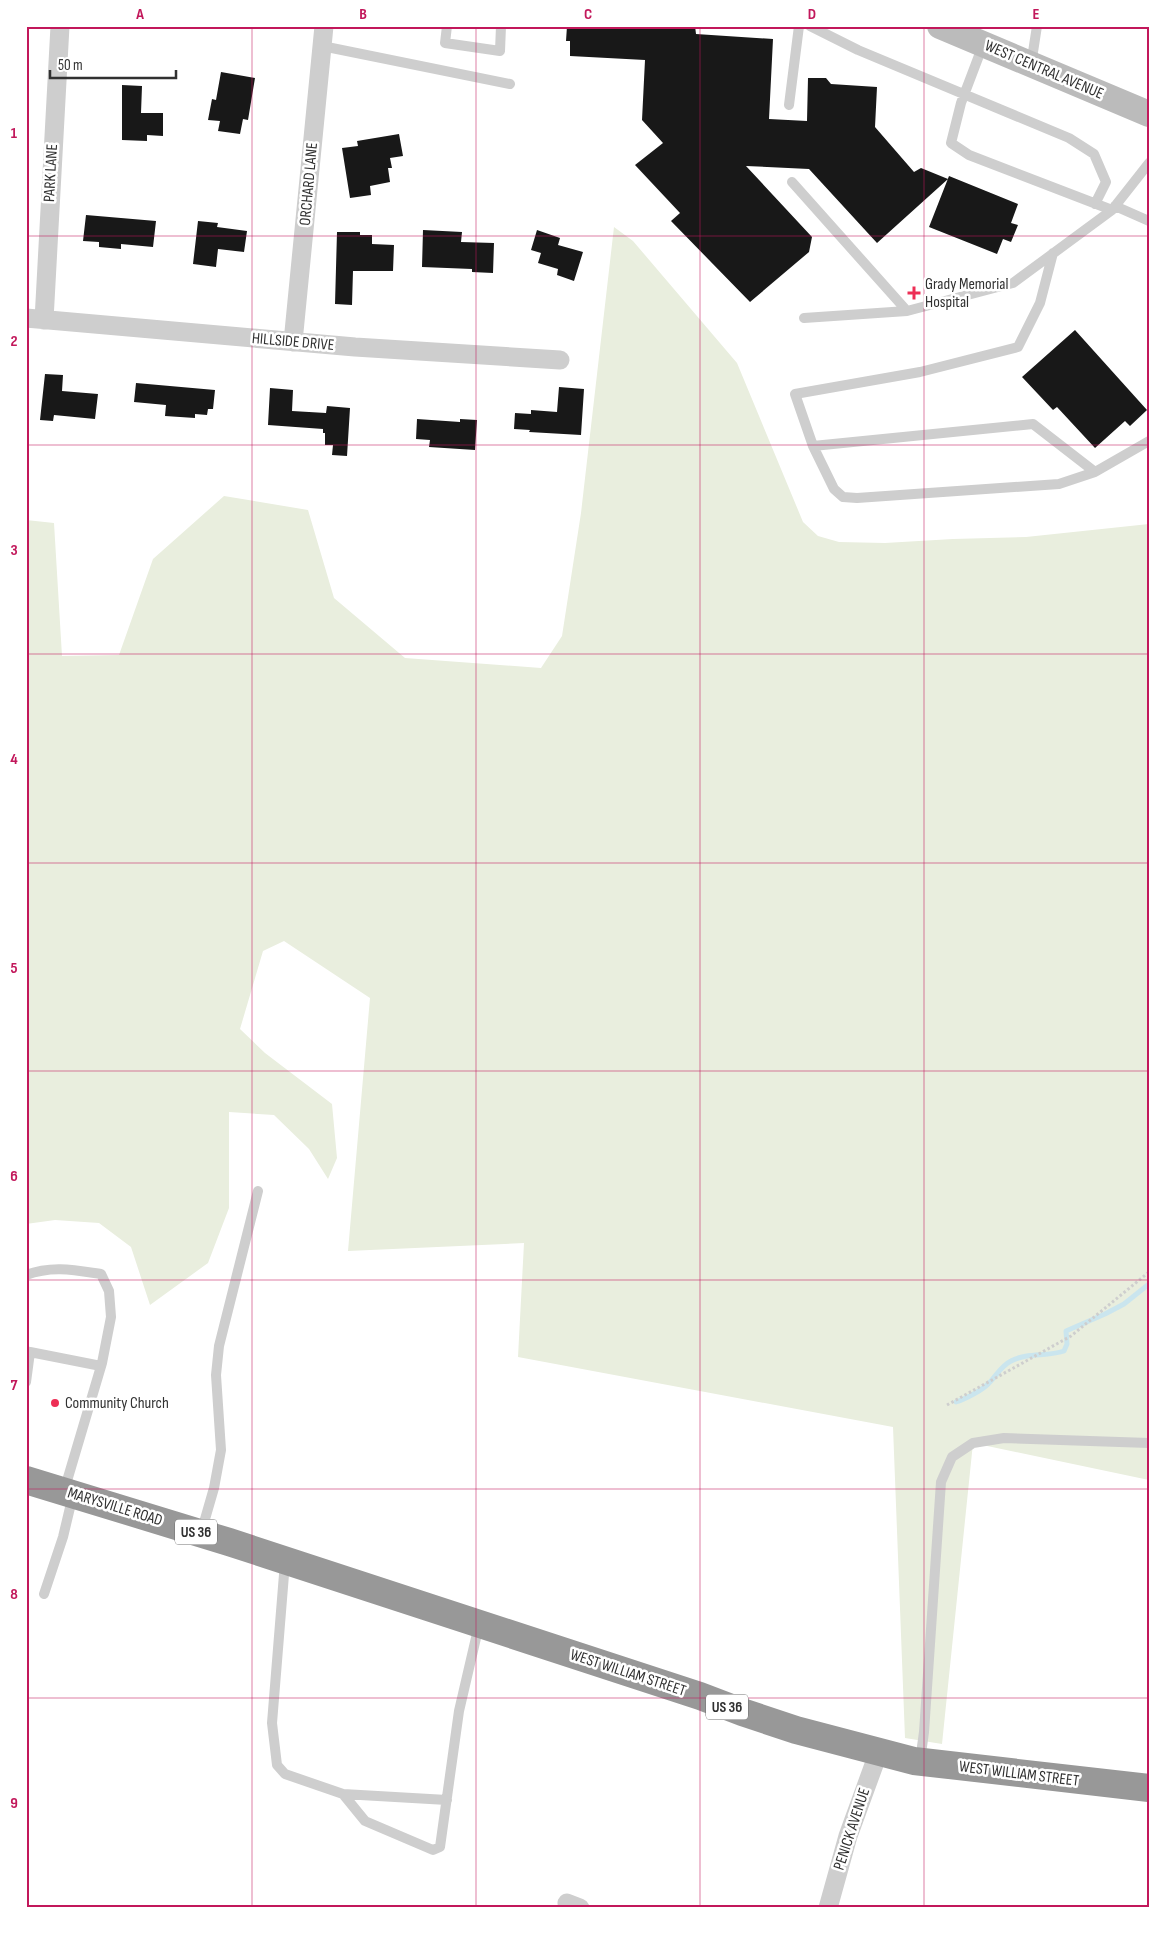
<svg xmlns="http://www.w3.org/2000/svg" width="1175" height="1934" viewBox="0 0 1175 1934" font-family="'Sofia Sans Condensed',sans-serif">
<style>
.green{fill:#e9eede}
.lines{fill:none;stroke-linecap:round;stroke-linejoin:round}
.stream{stroke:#cae5ee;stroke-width:5}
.building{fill:#181818}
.path{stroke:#cecece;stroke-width:3;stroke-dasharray:2.5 2.5;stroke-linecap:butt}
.lane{stroke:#cecece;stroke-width:10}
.street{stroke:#cecece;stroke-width:19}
.secondary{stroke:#bbb;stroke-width:26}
.highway{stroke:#989898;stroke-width:28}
.grid{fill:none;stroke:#c2185b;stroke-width:1;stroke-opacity:0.55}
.poi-dot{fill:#ed2e55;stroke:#fff;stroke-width:2}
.labels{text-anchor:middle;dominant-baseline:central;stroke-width:5;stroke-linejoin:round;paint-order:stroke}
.shield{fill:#fff;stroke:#6f6f6f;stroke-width:1}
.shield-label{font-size:15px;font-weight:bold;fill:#313131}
.street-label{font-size:16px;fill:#313131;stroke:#fff}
.poi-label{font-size:16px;fill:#313131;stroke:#fff;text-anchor:start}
.neatline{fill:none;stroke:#c2185b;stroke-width:2}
.grid-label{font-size:16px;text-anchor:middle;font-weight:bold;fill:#c2185b}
</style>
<rect width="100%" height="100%" fill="#fff"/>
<!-- green -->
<path class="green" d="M 614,227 L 633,241 L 737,363 L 803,522 L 818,536 L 839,542 L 885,543 L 953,539 L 1026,537 L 1149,524 L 1149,1480 L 973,1443 L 942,1744 L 905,1738 L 893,1427 L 518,1357 L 524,1243 L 348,1251 L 370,998 L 284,941 L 263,951 L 240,1029 L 265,1053 L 332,1104 L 337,1158 L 328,1179 L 309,1149 L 274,1115 L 229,1112 L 229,1208 L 208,1263 L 150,1305 L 131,1247 L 99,1223 L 55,1220 L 26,1224 L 26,520 L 54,523 L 62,656 L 119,655 L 153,559 L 224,496 L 308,510 L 334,598 L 405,658 L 541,668 L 562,636 L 581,513 Z"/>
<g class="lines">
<!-- stream -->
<path class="stream" d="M 956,1402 C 965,1399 983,1390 989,1383 C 997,1375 1001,1366 1011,1361 C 1028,1352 1046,1357 1064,1351 L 1067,1344 L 1066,1331 L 1105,1314 L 1124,1304 L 1149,1284"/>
</g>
<!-- building -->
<path class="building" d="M 567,26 L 695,26 L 696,34 L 773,39 L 769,119 L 807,121 L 808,78 L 826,78 L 831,84 L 877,87 L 875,127 L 914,172 L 921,168 L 948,179 L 877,243 L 809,169 L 746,166 L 812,237 L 809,252 L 750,302 L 671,221 L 680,213 L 635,165 L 663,143 L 642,120 L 645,60 L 570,56 L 570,41 L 566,41 Z
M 221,72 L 255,78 L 248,120 L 243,119 L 240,134 L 218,131 L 220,121 L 208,120 L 212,99 L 216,100 Z
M 122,85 L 142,86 L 141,113 L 163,113 L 163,136 L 147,135 L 147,141 L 122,140 Z
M 399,134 L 403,156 L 390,158 L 392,168 L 388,168 L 390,182 L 370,186 L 371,195 L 350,198 L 342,148 L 358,146 L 357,141 Z
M 949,176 L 1018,204 L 1011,223 L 1018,225 L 1011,242 L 1003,239 L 997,254 L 929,227 Z
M 86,215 L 156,221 L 153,247 L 121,244 L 121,249 L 99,247 L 99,242 L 83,241 Z
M 198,221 L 218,223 L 217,227 L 247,231 L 244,252 L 218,249 L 216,267 L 193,264 Z
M 423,230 L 462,232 L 461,242 L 494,243 L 493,273 L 472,272 L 472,269 L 422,267 Z
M 537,230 L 560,238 L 558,245 L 583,252 L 574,281 L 557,275 L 558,269 L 538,263 L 541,253 L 531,250 Z
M 337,232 L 360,232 L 360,235 L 372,235 L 372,244 L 394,245 L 393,271 L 353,271 L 352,305 L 335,304 Z
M 1075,330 L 1147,410 L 1130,426 L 1125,421 L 1095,448 L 1057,407 L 1053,410 L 1022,377 Z
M 45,374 L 63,375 L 62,391 L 98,394 L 95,419 L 54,415 L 53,421 L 40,420 Z
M 136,383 L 215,390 L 213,409 L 208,409 L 207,415 L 195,414 L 195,418 L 165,416 L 166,405 L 134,402 Z
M 559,387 L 584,389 L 581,435 L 529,432 L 530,430 L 514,429 L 515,413 L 531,414 L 531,410 L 557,412 Z
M 270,388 L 293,390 L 292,411 L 326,413 L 327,406 L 350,408 L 347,456 L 332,455 L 333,445 L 325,445 L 325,433 L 323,433 L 323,429 L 268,425 Z
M 417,419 L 460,422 L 460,419 L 477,420 L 475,450 L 429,447 L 430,440 L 416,439 Z"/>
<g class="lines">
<!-- path -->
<path class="path" d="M 947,1405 L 1071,1336 L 1149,1272"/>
<!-- lane -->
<path class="lane" d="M 447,26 L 445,43 L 500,51 L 501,26
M 810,26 L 858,50 L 1069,138 L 1094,154 L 1106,182 L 1095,204
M 983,45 L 961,103 L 951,143 L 969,155 L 1112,210
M 322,46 L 510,84
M 1031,65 L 1037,26
M 789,105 L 799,26
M 792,182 L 907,311
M 1115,206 L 1149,221
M 1053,253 L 1040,303 L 1018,347 L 920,372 L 795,394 L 813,446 L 1033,424 L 1095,472 L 1149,441
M 804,318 L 907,311 L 1013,283 L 1112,210 L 1149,163
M 813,446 L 834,489 L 843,497 L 857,498 L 1059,484 L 1095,472
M 26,1275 C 52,1265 75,1270 101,1274 L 109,1291 L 111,1317 L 102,1363 L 64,1491
M 26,1351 L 30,1352 L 26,1382
M 30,1352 L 101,1366
M 201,1533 L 214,1488 L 221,1450 L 216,1375 L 219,1346 L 258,1191
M 285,1562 L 272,1723 L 277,1765 L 285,1774 L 343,1794 L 365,1821 L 433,1850 L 440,1847 L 459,1711 L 479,1625
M 44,1594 L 63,1537 L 73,1495
M 920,1761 L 924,1732 L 941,1482 L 952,1457 L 973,1443 L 1004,1438 L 1149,1443
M 343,1794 L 447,1800"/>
<!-- street -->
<path class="street" d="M 26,318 L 355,347 L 560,360
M 44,320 L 60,26
M 293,342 L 324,26
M 567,1903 L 580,1908
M 828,1908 L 848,1836 L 879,1751"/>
<!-- secondary -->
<path class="secondary" d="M 940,26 L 1149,114"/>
<!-- highway -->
<path class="highway" d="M 26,1480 L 229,1542 L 700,1696 L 742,1712 L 796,1730 L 914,1761 L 1149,1788"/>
</g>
<!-- grid -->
<path class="grid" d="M 252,26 L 252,1908M 476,26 L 476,1908M 700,26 L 700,1908M 924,26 L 924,1908M 26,236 L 1149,236M 26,445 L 1149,445M 26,654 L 1149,654M 26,863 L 1149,863M 26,1071 L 1149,1071M 26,1280 L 1149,1280M 26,1489 L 1149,1489M 26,1698 L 1149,1698"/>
<!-- markers -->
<g class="poi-dot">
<path d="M911.5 285.5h5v5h5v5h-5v5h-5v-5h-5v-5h5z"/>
<circle cx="55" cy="1403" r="5"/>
</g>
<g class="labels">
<!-- shield labels -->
<g class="shield">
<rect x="175" y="1519.5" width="42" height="25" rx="4"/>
<rect x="706" y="1694.5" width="42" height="25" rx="4"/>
</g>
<g class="shield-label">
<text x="196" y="1532">US 36</text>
<text x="727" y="1707">US 36</text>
</g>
<!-- street labels -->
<g class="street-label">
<text transform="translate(1044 70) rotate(23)">WEST CENTRAL AVENUE</text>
<text transform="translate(51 173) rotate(-87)">PARK LANE</text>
<text transform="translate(309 184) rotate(-85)">ORCHARD LANE</text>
<text transform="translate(293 342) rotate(5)">HILLSIDE DRIVE</text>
<text transform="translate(115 1507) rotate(17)">MARYSVILLE ROAD</text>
<text transform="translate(628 1673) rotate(18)">WEST WILLIAM STREET</text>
<text transform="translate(1019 1774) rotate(7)">WEST WILLIAM STREET</text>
<text transform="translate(852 1829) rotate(-72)">PENICK AVENUE</text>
</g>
<!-- poi labels -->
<g class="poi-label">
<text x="925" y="284">Grady Memorial<tspan x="925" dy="18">Hospital</tspan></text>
<text x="65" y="1403">Community Church</text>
</g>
</g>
<!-- border -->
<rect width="1175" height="1934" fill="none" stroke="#ffffff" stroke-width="55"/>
<!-- scale -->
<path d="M50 70v8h126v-8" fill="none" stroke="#313131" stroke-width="2.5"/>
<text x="58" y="70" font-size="15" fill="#313131" stroke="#ffffff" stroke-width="4" paint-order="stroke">50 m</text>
<rect x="28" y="28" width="1120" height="1878" class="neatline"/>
<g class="grid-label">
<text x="140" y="19">A</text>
<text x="363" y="19">B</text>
<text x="588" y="19">C</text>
<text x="812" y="19">D</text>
<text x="1036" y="19">E</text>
<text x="14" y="138">1</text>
<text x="14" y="346">2</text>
<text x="14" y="555">3</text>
<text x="14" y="764">4</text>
<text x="14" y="973">5</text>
<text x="14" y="1181">6</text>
<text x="14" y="1390">7</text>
<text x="14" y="1599">8</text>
<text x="14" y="1808">9</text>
</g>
</svg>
